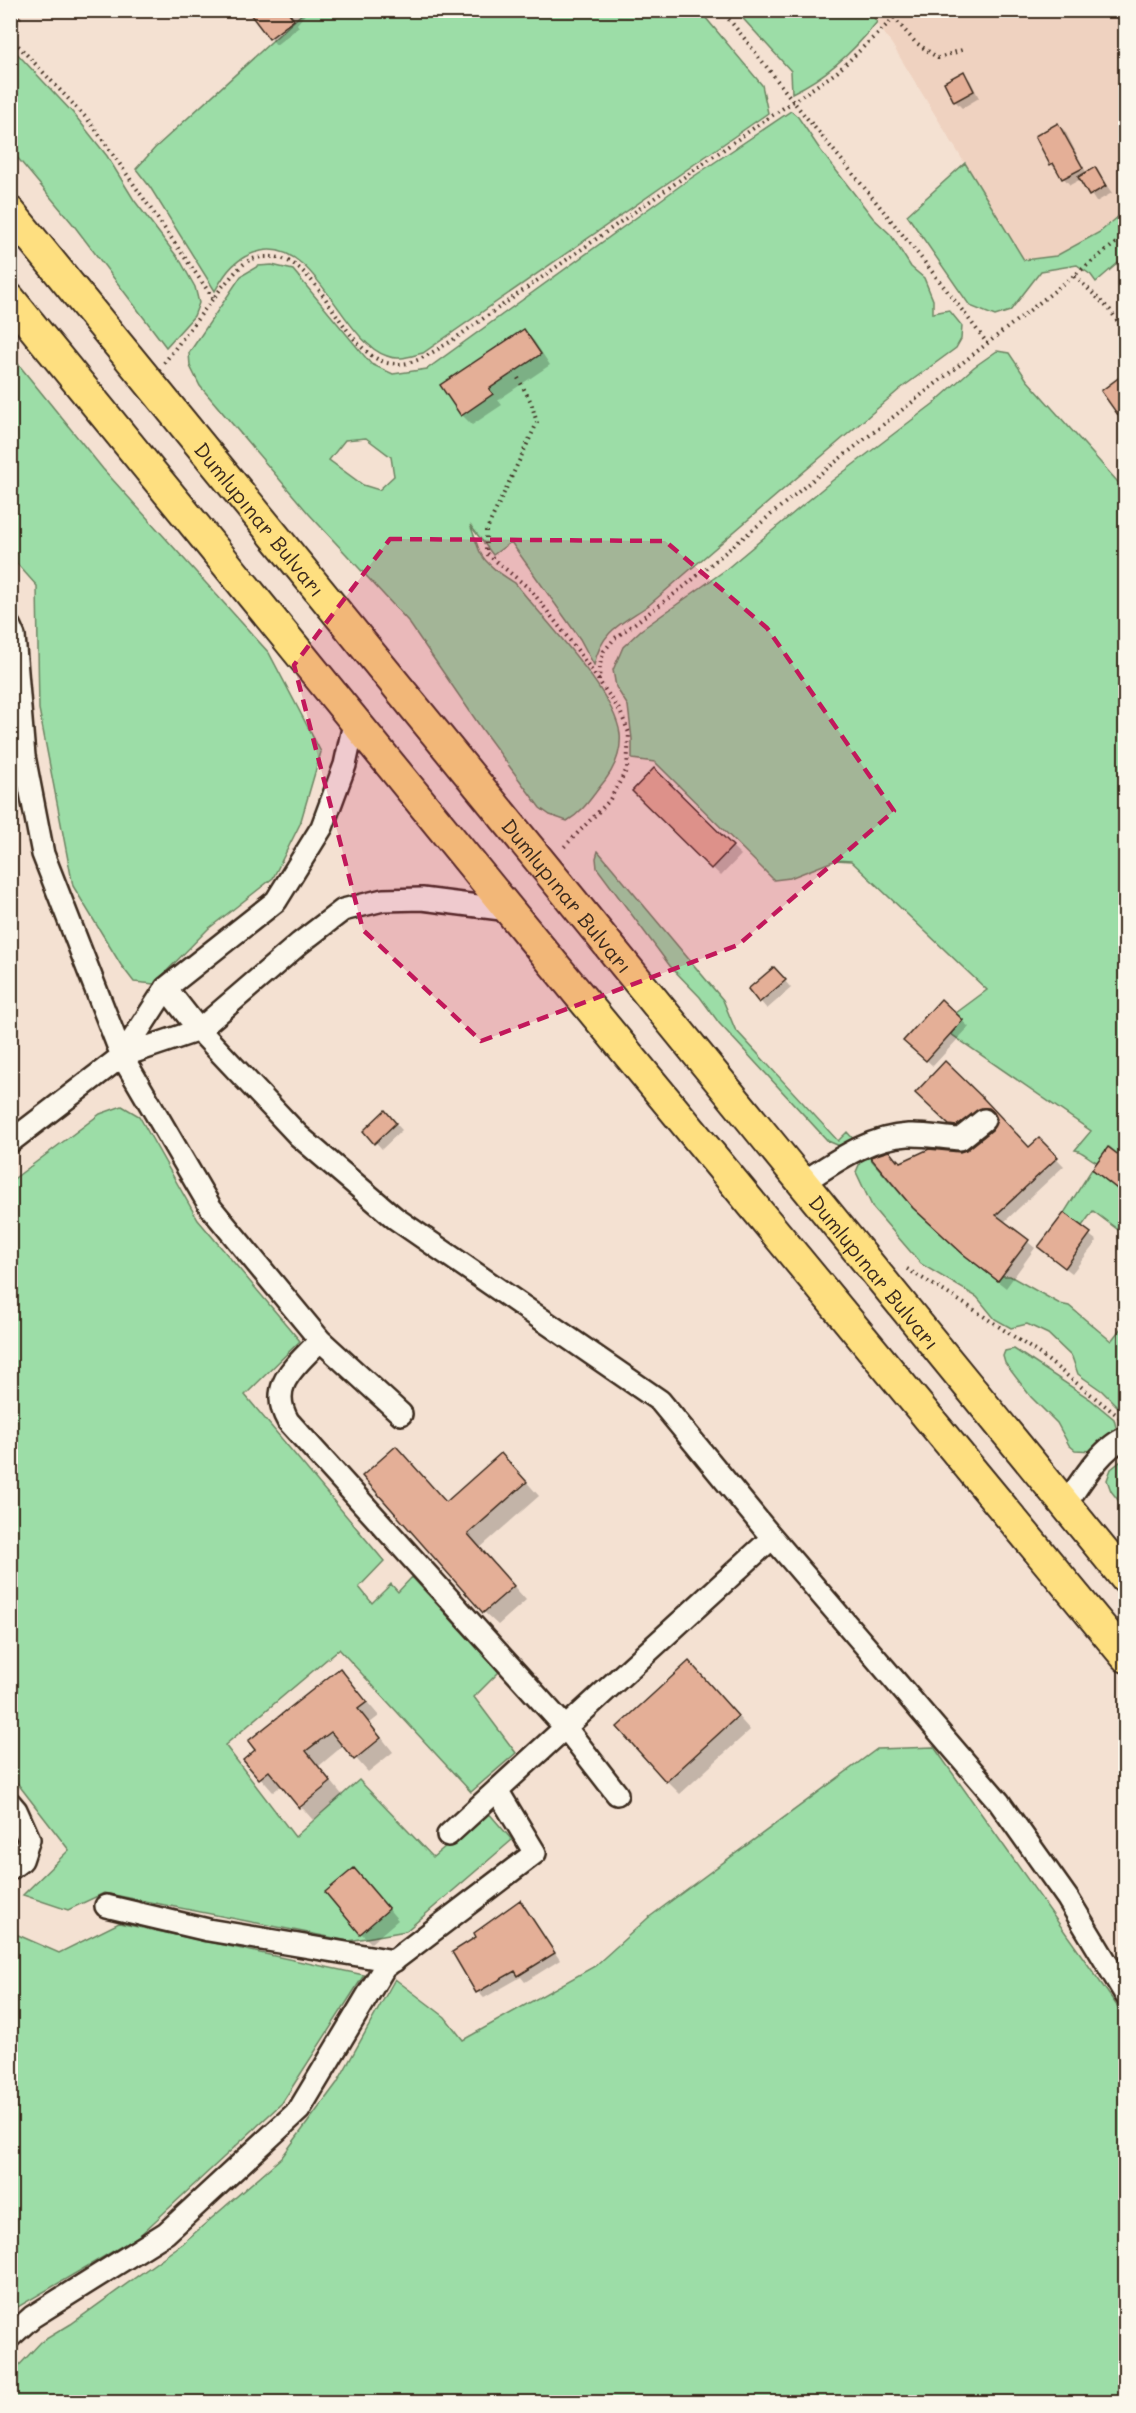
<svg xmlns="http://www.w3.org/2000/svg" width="1136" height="2413" viewBox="0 0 1136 2413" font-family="Mali,sans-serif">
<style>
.built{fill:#efd2c0}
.green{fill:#9cdda7;stroke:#6c8462;stroke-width:1.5;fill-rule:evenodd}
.shadow{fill:#0003}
.building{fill:#e4af97;stroke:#3b2a1e;stroke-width:1.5}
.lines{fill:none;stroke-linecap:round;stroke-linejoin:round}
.minor-casing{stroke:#3b2a1e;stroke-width:26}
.highway-casing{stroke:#3b2a1e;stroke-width:34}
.path{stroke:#3b2a1e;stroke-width:4;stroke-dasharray:1.5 4.5;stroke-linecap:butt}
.minor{stroke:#fbf7ec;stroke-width:21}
.highway{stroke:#fedf80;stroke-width:30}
.marked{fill:#c2185b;fill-opacity:0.2;stroke:#c2185b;stroke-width:4.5;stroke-dasharray:12 8;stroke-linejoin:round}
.labels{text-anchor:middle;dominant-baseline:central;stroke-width:4.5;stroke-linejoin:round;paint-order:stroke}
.street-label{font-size:21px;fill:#3b2a1e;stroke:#fbf7ec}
</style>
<rect width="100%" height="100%" fill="#f4e1d2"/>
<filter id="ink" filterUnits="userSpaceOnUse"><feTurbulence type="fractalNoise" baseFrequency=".0167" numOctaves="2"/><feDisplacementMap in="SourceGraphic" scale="12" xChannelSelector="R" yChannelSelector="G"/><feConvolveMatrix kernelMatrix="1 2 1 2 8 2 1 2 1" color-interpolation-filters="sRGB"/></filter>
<g filter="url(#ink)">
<!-- built -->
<path class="built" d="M 869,11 L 1125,11 L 1125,211 L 1100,232 L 1056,256 L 1024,260 L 893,46 Z"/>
<!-- green -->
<path class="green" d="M 305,11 L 700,11 L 762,85 L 768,113 L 423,353 C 410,356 399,361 387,356 C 342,341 316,239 261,251 C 237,256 226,271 215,291 L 150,187 L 136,169 L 155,148 Z
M 736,11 L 869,11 L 877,22 C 854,51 826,77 792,93 L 791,71 Z
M 10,46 L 73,113 L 107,156 L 134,200 L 181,262 L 195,287 L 199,303 L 194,316 L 166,347 L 72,223 L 11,150 Z
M 791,111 L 798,117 L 821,151 L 873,218 L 891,235 L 911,267 L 924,278 L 933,300 L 933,313 L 949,310 L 962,326 L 961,339 L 956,348 L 900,389 L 649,605 C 621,624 602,630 594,665 L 580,639 L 511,542 L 493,555 L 470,525 C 474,534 476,543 480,552 C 486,565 504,576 515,583 C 543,619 615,692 620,734 C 622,755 612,773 599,788 C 589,801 582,812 567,821 L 550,815 L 540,808 L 482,729 L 408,621 L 309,514 L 200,386 L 190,366 L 189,353 L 241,276 L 258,266 L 272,265 L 293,270 L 371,364 L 393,374 L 427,369 L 684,183 ZM 366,438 L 391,457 L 394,476 L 379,490 L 363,485 L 329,460 L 345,440 Z
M 965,163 L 1024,260 L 1056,256 L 1100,232 L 1125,211 L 1125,257 L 1096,282 L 1091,275 L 1077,265 L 1041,271 L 1010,311 L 995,316 L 970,306 L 907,215 Z
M 997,351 L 1009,353 L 1027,380 L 1125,490 L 1125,1160 L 1109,1147 L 1097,1162 C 1089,1159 1083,1151 1075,1150 L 1091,1131 L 951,1034 L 963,1020 L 956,1013 L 987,990 L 851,861 L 836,860 L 790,878 L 774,880 L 655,762 L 632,759 L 632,739 L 628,706 L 616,687 L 613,670 L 623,647 L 641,630 L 724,571 L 833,480 L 933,404 L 974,367 Z
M 10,354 L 103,469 L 269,653 L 321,752 L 300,824 L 273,878 L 208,929 L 154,984 L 134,982 L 121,965 L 73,886 L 39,709 L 37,586 L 11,557 Z
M 598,851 L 723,1000 L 735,1029 L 838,1141 L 847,1132 L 858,1144 L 842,1147 L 828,1141 L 719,1023 L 700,997 L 670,966 L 597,868 L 596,858 Z
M 122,1106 L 139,1116 L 198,1220 L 300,1341 L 245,1395 L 384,1561 L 359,1587 L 372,1603 L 391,1584 L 398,1592 L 412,1577 L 499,1672 L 474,1697 L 516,1753 L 471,1792 L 339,1649 L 225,1745 L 295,1837 L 359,1780 L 433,1857 L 487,1811 L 512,1840 L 406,1931 L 349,1941 L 104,1893 L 68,1910 L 23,1895 L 69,1850 L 11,1775 L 11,1181 L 100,1114 Z
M 868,1156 L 913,1208 L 963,1254 L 998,1281 L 1002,1276 L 1010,1276 L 1060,1304 L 1069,1306 L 1111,1341 L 1125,1323 L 1125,1414 L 1102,1391 L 1078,1374 L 1072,1357 L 1048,1334 L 1027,1324 L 1011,1328 L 995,1319 L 977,1297 L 921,1264 L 873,1208 L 856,1172 L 862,1158 Z
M 1092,1169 L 1125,1195 L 1125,1235 L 1093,1211 L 1082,1226 L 1064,1213 Z
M 1014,1349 L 1090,1399 L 1114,1419 L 1116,1427 L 1109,1440 L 1094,1451 L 1075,1450 L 1069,1445 L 1057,1423 L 1031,1397 L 1005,1363 L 1003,1356 L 1005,1351 Z
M 1125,1458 L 1125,1509 L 1111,1491 L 1107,1480 L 1111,1469 Z
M 934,1747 L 1125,2017 L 1125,2402 L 11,2402 L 11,2374 L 41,2342 L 71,2324 L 182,2244 L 282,2157 L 337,2083 L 395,1979 L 445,2017 L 463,2040 L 595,1966 L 648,1918 L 877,1749 Z
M 119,1923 L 364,1975 L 282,2103 L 139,2236 L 11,2311 L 11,1932 L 59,1953 Z"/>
<!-- shadow -->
<path class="shadow" d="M 249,10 L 309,10 L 297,24 L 299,27 L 276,45 Z
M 963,73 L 970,80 L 979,98 L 962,108 L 955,101 Z
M 1058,125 L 1065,131 L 1087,174 L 1095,169 L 1112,193 L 1096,202 L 1081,179 L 1070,185 L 1051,164 Z
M 524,331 L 534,341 L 550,365 L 498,400 L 502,405 L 472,425 L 462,415 Z
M 1122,377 L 1126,380 L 1126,422 L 1103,391 Z
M 654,770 L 741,855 L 721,876 L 634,791 Z
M 780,975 L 791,988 L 767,1009 L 750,989 Z
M 941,1001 L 969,1027 L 933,1066 L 912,1047 Z
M 917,1093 L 990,1107 L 1029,1149 L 1039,1140 L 1064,1166 L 1004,1222 L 1035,1248 L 1006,1288 L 972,1261 L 923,1216 L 898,1162 L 901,1164 L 969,1150 L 994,1131 L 998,1119 L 997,1115 L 990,1114 L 958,1132 Z
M 385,1112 L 402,1130 L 382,1149 L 365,1131 Z
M 1064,1215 L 1097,1241 L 1072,1273 L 1046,1253 Z
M 515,1469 L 539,1496 L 480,1548 L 526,1600 L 498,1625 L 484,1612 L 447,1504 Z
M 340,1670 L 379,1716 L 370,1723 L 393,1752 L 368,1772 L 344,1745 L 319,1766 L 343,1796 L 313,1820 L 282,1785 L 273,1792 L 245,1760 Z
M 702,1676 L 750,1730 L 680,1794 L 667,1781 Z
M 364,1880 L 398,1920 L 371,1943 L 361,1933 Z
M 520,1902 L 560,1960 L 525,1982 L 521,1977 L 484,1998 L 478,1992 L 478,1938 Z"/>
<!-- building -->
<path class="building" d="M 247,10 L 287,10 L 294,20 L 269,39 Z
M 964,71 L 974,91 L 954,102 L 944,82 Z
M 1058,123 L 1083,168 L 1062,179 L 1053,163 L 1050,165 L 1035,136 Z
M 1095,167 L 1106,186 L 1089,196 L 1078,177 Z
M 524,329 L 541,354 L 489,389 L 493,394 L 461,416 L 440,385 Z
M 1125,373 L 1125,425 L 1101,391 Z
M 654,768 L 733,846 L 711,869 L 632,791 Z
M 774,967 L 786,980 L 759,1003 L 748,989 Z
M 941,999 L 963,1020 L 926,1061 L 903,1041 Z
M 945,1061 L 983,1098 L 1029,1147 L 1039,1138 L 1058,1157 L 996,1215 L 1029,1240 L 998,1281 L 963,1254 L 913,1208 L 870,1157 L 889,1151 L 897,1161 L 898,1159 L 901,1162 L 929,1149 L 960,1152 L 968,1149 L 992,1130 L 997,1119 L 994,1113 L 989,1108 L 982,1108 L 956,1126 L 949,1125 L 915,1093 Z
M 385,1110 L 396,1123 L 374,1144 L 363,1131 Z
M 1108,1147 L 1125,1160 L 1125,1195 L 1092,1169 Z
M 1064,1213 L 1091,1233 L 1065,1268 L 1038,1247 Z
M 396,1446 L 446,1502 L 501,1453 L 527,1482 L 468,1534 L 514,1586 L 483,1613 L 362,1476 Z
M 689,1661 L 738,1716 L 666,1782 L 617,1727 Z
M 340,1668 L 367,1702 L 358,1709 L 381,1738 L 354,1760 L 331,1732 L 306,1751 L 331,1782 L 299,1808 L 269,1771 L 259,1779 L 243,1760 L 255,1750 L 248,1741 Z
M 354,1868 L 389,1909 L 360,1934 L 325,1892 Z
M 520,1900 L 555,1953 L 518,1976 L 515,1971 L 476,1993 L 452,1952 L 476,1937 L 474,1933 Z"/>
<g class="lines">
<defs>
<path id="minor" d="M 10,627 L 14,636 L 24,756 L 43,854 L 122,1056 L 211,1208 L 320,1340 L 401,1414
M 166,988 L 199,1030 L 299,1136 L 395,1218 L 660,1401 L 765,1529 L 999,1802 L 1068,1899 L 1126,1995
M 122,1056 L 166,988 L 276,901 L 322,827 L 345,765 L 355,719
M 10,1142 L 122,1056 L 199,1030 L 300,943 L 343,910 L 383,900 L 422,899 L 509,910
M 802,1183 C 835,1162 868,1137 908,1135 C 925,1134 943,1138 960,1139 L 984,1120
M 320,1340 C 297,1366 267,1384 288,1421 L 565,1727 L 617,1794
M 1065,1505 C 1079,1485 1102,1446 1126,1438
M 10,1803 L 16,1810 L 29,1839 L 22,1860 L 10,1869
M 448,1835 L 772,1538
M 106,1906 L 208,1930 L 394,1961
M 10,2337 L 32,2317 L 166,2233 L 299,2110 L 384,1968 L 535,1853 L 497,1790"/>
<g id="highway">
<path id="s1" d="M 10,212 L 1126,1579"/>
<path d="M 10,299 L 509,910 L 1126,1657"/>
</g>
</defs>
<!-- minor casing -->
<use href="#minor" class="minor-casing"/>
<!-- highway casing -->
<use href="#highway" class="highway-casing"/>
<!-- path -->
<path class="path" d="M 721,10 C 749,43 774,77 801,111 C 864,187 927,263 987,343
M 10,33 L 24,10
M 10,37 L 91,123 L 213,298
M 1075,276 L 1110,310 L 1126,334
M 164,363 C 184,337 203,311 223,286 C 230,279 237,269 245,263 C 252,258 259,257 267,257 C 322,252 342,362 395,364 C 416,365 432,352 450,342 L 758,125 L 837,72 L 894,18 L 915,42 L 938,58 L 965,49
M 518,378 L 531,402 L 537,423 L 486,531 L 486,553 L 531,590 L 578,651 L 620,711 L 629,733 L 627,769 L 609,801 L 562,849
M 599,681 L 600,664 L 604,651 L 615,638 L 685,586 L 815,478 L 1126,235
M 907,1269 L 973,1309 L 1041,1355 L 1122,1419"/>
<!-- minor -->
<use href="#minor" class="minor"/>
<!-- highway -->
<use href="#highway" class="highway"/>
</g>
</g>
<!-- marked area -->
<path class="marked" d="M 390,539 L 665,541 L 767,628 L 894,811 L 738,945 L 481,1041 L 363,930 L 294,665 Z"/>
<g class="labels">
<!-- street labels -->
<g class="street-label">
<text stroke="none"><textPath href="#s1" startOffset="396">Dumlupınar Bulvarı</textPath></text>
<text stroke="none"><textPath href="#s1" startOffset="882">Dumlupınar Bulvarı</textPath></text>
<text stroke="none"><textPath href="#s1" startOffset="1368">Dumlupınar Bulvarı</textPath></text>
</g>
</g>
<!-- margin -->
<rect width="1136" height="2413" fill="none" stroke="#fbf7ec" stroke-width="36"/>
<rect x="18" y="18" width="1100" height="2377" fill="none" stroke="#3b2a1e" stroke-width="2" filter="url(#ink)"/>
</svg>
